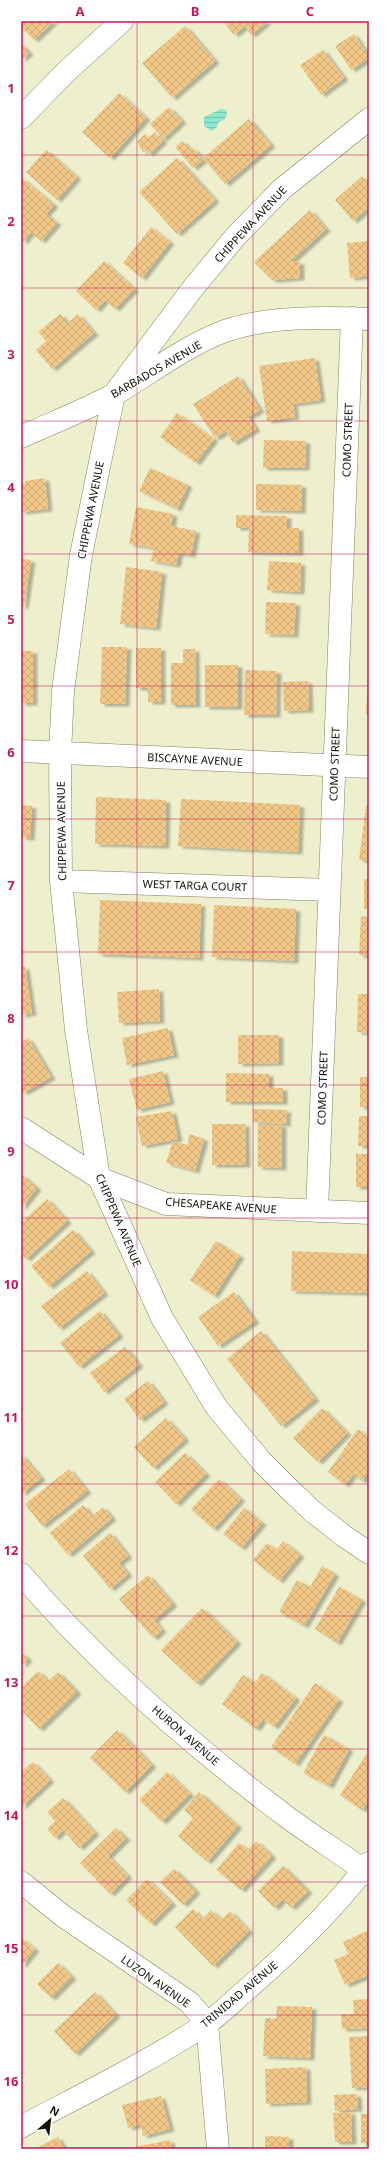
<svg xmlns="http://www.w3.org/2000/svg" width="390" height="2170" viewBox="0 0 390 2170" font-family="'Noto Sans',sans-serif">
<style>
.water{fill:url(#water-rules)}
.building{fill:url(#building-cross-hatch);filter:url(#shadow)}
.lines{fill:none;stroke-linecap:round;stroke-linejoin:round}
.minor-casing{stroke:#808161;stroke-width:23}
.minor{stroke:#fff;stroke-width:22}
.grid{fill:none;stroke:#c2185b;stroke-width:1;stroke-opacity:0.55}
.labels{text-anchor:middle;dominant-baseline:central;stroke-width:3;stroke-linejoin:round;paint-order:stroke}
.street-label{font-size:11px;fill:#111105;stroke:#fff}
.neatline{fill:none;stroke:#c2185b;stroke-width:1.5}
.grid-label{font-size:13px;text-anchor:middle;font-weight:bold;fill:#c2185b}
</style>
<defs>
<pattern id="water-rules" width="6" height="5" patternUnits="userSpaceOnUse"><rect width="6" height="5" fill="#8de6ce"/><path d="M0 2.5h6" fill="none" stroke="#79c4af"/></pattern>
<pattern id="building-cross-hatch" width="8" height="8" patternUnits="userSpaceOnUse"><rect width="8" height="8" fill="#f1c888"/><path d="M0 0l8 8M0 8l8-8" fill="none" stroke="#ceab74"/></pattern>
<filter id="shadow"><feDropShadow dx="4.5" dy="2.5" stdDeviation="1" flood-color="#0004"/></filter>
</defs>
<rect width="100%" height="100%" fill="#eef0cd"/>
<!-- water -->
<path class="water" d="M 221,109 L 226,110 L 227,114 L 225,119 L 218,123 L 217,127 L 212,131 L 204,126 L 204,117 Z"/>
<!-- building -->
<path class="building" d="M 21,21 L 54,21 L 34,40 L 21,27 Z
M 223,21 L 268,21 L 251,35 L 245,26 L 234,35 Z
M 185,26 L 215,61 L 172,98 L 142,63 Z
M 354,34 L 369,58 L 351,70 L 335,46 Z
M 21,43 L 29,53 L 21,60 Z
M 323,50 L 344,78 L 321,95 L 300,65 Z
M 119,93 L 146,118 L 110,158 L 82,132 Z
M 169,107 L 182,121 L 163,139 L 150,124 Z
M 249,119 L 271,145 L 225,184 L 203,158 Z
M 155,132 L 163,141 L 149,154 L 145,150 L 143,152 L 137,142 L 145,134 L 149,138 Z
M 182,141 L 191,150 L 193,148 L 203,160 L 193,168 L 175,147 Z
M 46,150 L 77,177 L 57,200 L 26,172 Z
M 177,158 L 215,200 L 177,234 L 139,192 Z
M 362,176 L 369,183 L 369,207 L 353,221 L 335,200 Z
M 22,178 L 54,205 L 46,214 L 57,223 L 41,241 L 31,232 L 23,242 L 21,240 Z
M 310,210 L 326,229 L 291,261 L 300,262 L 300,278 L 272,280 L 254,262 Z
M 151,227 L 170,242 L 142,278 L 123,263 Z
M 369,241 L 369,276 L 350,278 L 347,243 Z
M 104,261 L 134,289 L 115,309 L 105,300 L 96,310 L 76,291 Z
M 60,314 L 68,323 L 78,314 L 94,333 L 52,369 L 36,350 L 46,341 L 38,332 Z
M 315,358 L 321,400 L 293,404 L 295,417 L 267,421 L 259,366 Z
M 238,376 L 260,410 L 248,417 L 256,429 L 233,443 L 226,431 L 215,438 L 193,404 Z
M 177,413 L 214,439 L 196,463 L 160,437 Z
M 264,440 L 306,441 L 305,468 L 263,468 Z
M 150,468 L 188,485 L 177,509 L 139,491 Z
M 45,478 L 48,509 L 21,512 L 21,484 L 25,484 L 25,481 Z
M 256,484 L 302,485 L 301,511 L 256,510 Z
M 136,507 L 173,514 L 171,526 L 196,531 L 191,555 L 179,553 L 176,565 L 151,561 L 154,548 L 129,544 Z
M 236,515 L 287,516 L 287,528 L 299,528 L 299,553 L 248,552 L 249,528 L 236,528 Z
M 21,559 L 31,560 L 24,607 L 21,606 Z
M 269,561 L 301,563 L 300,592 L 267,590 Z
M 126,567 L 162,572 L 156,628 L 120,624 Z
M 266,602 L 296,603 L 294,635 L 265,634 Z
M 102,647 L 127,647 L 125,704 L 100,704 Z
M 136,648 L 161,648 L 161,702 L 148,702 L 148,688 L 136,688 Z
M 183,649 L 195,649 L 196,705 L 171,705 L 171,663 L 183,663 Z
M 21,651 L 33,651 L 33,703 L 21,703 Z
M 205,665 L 238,665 L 238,707 L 205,707 Z
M 245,670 L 277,671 L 276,715 L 244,715 Z
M 368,675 L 369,675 L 369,714 L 366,714 Z
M 308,681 L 309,710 L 284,711 L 283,682 Z
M 96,797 L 166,800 L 165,846 L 95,844 Z
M 181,799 L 300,805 L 298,852 L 178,846 Z
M 21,805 L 32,806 L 30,838 L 21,837 Z
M 366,806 L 369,806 L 369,861 L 359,860 Z
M 364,879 L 369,879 L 369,909 L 364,909 Z
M 100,900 L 201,904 L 199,958 L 98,954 Z
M 214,905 L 296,909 L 294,961 L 212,957 Z
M 361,916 L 369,917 L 369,956 L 359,955 Z
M 21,967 L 25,967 L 32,1013 L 21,1015 Z
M 159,989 L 160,1021 L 119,1023 L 117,992 Z
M 358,994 L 369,994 L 369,1033 L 357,1032 Z
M 168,1028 L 174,1055 L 127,1065 L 122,1038 Z
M 238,1035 L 279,1035 L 279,1063 L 238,1064 Z
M 28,1038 L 51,1077 L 23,1093 L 21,1090 L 21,1042 Z
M 163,1071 L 170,1102 L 137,1110 L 129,1079 Z
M 226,1073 L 269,1074 L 269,1088 L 283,1088 L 283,1102 L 226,1102 Z
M 360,1077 L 369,1077 L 369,1107 L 360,1107 Z
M 253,1109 L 287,1110 L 286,1124 L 253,1122 Z
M 172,1111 L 178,1139 L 142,1146 L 136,1117 Z
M 359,1116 L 369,1116 L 369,1146 L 358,1146 Z
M 212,1124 L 245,1124 L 246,1165 L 212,1165 Z
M 258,1125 L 282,1125 L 282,1168 L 258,1167 Z
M 190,1134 L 204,1139 L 195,1171 L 166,1163 L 173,1141 L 187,1145 Z
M 356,1154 L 369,1154 L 369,1187 L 356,1187 Z
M 21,1174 L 37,1188 L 21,1208 Z
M 47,1199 L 67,1221 L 26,1259 L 21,1254 L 21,1223 Z
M 73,1230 L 91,1251 L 49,1287 L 31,1266 Z
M 216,1241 L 240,1256 L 214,1296 L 190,1280 Z
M 292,1251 L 369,1254 L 369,1293 L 291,1291 Z
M 87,1271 L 104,1293 L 59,1328 L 41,1306 Z
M 234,1292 L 255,1321 L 218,1346 L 198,1317 Z
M 100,1311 L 119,1335 L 79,1367 L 60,1343 Z
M 261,1331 L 315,1399 L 281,1426 L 227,1359 Z
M 125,1347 L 139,1365 L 104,1392 L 90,1373 Z
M 148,1381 L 164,1402 L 140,1420 L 124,1399 Z
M 322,1408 L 347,1433 L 318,1462 L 293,1438 Z
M 166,1418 L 185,1439 L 153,1468 L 134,1447 Z
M 358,1429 L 369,1437 L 369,1470 L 362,1481 L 353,1474 L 345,1485 L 328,1472 Z
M 185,1453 L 206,1474 L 176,1504 L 155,1482 Z
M 21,1454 L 41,1478 L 21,1494 Z
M 69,1469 L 87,1491 L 42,1526 L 25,1504 Z
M 219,1479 L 241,1499 L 213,1529 L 191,1509 Z
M 83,1505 L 92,1516 L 103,1507 L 112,1518 L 68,1555 L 50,1533 Z
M 244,1508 L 262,1523 L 241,1548 L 223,1534 Z
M 110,1533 L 128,1556 L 119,1563 L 128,1574 L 110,1589 L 83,1556 Z
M 283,1541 L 300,1555 L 279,1581 L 253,1560 L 267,1543 L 276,1550 Z
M 322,1566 L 335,1574 L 304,1626 L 279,1612 L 297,1580 L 310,1587 Z
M 148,1575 L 173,1604 L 154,1620 L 162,1630 L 153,1638 L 119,1599 Z
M 339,1587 L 362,1600 L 337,1643 L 315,1629 Z
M 202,1608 L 237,1642 L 197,1684 L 161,1650 Z
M 21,1652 L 28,1659 L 21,1666 Z
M 38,1671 L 48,1681 L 58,1672 L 77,1692 L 39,1729 L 21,1710 L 21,1688 Z
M 262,1673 L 296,1698 L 274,1727 L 263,1719 L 256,1729 L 222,1704 L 243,1675 L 255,1683 Z
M 315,1683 L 339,1700 L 295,1764 L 271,1747 Z
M 117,1730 L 152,1765 L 125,1792 L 90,1758 Z
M 324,1735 L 349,1749 L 329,1786 L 303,1773 Z
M 367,1753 L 369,1800 L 362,1810 L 340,1795 Z
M 33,1762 L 50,1780 L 21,1807 L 21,1770 L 22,1771 Z
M 167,1772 L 190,1794 L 162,1822 L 139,1800 Z
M 199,1792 L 238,1826 L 207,1862 L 178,1836 L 193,1818 L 184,1810 Z
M 63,1798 L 95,1833 L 79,1848 L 63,1830 L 55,1838 L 47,1829 L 55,1821 L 47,1812 Z
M 116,1828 L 126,1838 L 108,1856 L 128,1876 L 110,1894 L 80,1863 Z
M 256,1841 L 272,1856 L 241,1890 L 216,1870 L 239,1843 L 248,1850 Z
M 283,1866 L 308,1891 L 291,1908 L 283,1899 L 274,1908 L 258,1891 Z
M 174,1869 L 196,1891 L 183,1905 L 160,1882 Z
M 147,1879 L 172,1903 L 151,1924 L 126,1900 Z
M 193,1909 L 202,1919 L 211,1910 L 221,1920 L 230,1911 L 249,1931 L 213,1966 L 175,1927 Z
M 369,1930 L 369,1975 L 345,1985 L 334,1960 L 348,1954 L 343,1942 Z
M 21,1938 L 35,1949 L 21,1966 Z
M 58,1963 L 72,1977 L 51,1998 L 37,1984 Z
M 95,1992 L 116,2015 L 75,2054 L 54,2031 Z
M 369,1999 L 369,2028 L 342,2029 L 341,2014 L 354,2014 L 353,2000 Z
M 277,2006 L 312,2007 L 310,2058 L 263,2056 L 265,2018 L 276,2019 Z
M 369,2036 L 369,2087 L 352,2088 L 349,2037 Z
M 306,2067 L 307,2102 L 266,2104 L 265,2069 Z
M 357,2094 L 358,2109 L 335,2111 L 334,2095 Z
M 161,2096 L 170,2129 L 143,2136 L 141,2124 L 128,2128 L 122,2105 Z
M 351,2112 L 352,2142 L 335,2142 L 333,2113 Z
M 361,2114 L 369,2114 L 369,2143 L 361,2143 Z
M 265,2136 L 289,2137 L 289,2149 L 265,2149 Z
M 58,2137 L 64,2149 L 34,2149 Z
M 170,2140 L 172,2149 L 130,2149 L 130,2148 Z"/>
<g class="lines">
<defs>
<path id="minor" d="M 21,118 L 67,71 L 122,21
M 369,119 L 282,189 L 236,236 L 193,288 L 114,394 L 81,555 L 63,691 L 60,753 L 61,881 L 76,1030 L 99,1178 L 162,1318 L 217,1408 L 262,1462 L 286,1486 L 312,1511 L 344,1536 L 369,1553
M 21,437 C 52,423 85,410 115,394 C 151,373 185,346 225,331 C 269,316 323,317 369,319
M 21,751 L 369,767
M 61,881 L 329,890
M 21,1128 L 99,1178 L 166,1204 L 369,1213
M 317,1211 L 352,318
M 21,1574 C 99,1665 191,1745 287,1817 C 314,1837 342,1854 369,1874
M 21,1882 L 63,1916 L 189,2002 L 207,2023 L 218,2149
M 21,2127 C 83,2094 147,2063 206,2024 C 220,2015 232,2002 245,1991 C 290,1952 333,1910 369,1863"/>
</defs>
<!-- minor casing -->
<use href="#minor" class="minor-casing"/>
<!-- minor -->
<use href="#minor" class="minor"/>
</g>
<!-- grid -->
<path class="grid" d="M 137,21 L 137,2149M 253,21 L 253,2149M 21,155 L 369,155M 21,288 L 369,288M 21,421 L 369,421M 21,554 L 369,554M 21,686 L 369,686M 21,819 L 369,819M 21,952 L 369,952M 21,1085 L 369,1085M 21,1218 L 369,1218M 21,1351 L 369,1351M 21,1484 L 369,1484M 21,1616 L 369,1616M 21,1749 L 369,1749M 21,1882 L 369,1882M 21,2015 L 369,2015"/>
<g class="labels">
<!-- street labels -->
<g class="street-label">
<text transform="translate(250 224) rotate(-47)">CHIPPEWA AVENUE</text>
<text transform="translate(156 369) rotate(-30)">BARBADOS AVENUE</text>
<text transform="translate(347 440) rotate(-88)">COMO STREET</text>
<text transform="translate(90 510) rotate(-79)">CHIPPEWA AVENUE</text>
<text transform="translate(195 759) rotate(3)">BISCAYNE AVENUE</text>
<text transform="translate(334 764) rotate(-88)">COMO STREET</text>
<text transform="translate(61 831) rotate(-91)">CHIPPEWA AVENUE</text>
<text transform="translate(195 885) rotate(2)">WEST TARGA COURT</text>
<text transform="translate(322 1088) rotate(-88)">COMO STREET</text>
<text transform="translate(221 1205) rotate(4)">CHESAPEAKE AVENUE</text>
<text transform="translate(119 1220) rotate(67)">CHIPPEWA AVENUE</text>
<text transform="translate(186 1735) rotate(41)">HURON AVENUE</text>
<text transform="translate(156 1981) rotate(35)">LUZON AVENUE</text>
<text transform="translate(239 1994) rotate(-40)">TRINIDAD AVENUE</text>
</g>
</g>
<!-- border -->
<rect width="390" height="2170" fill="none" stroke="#ffffff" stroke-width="44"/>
<!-- north arrow -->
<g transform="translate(50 2120) rotate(28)" stroke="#ffffff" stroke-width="3" paint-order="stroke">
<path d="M0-3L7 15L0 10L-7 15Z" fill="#111105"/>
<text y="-6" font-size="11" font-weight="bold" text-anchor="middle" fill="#111105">N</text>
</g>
<rect x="22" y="22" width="346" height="2126" class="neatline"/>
<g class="grid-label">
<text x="80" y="16">A</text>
<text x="195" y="16">B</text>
<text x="310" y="16">C</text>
<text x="11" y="93">1</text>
<text x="11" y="226">2</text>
<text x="11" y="359">3</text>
<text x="11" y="492">4</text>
<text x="11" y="624">5</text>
<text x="11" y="757">6</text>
<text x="11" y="890">7</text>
<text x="11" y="1023">8</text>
<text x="11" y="1156">9</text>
<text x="11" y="1289">10</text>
<text x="11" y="1422">11</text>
<text x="11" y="1555">12</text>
<text x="11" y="1687">13</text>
<text x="11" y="1820">14</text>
<text x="11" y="1953">15</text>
<text x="11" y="2086">16</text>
</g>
</svg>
